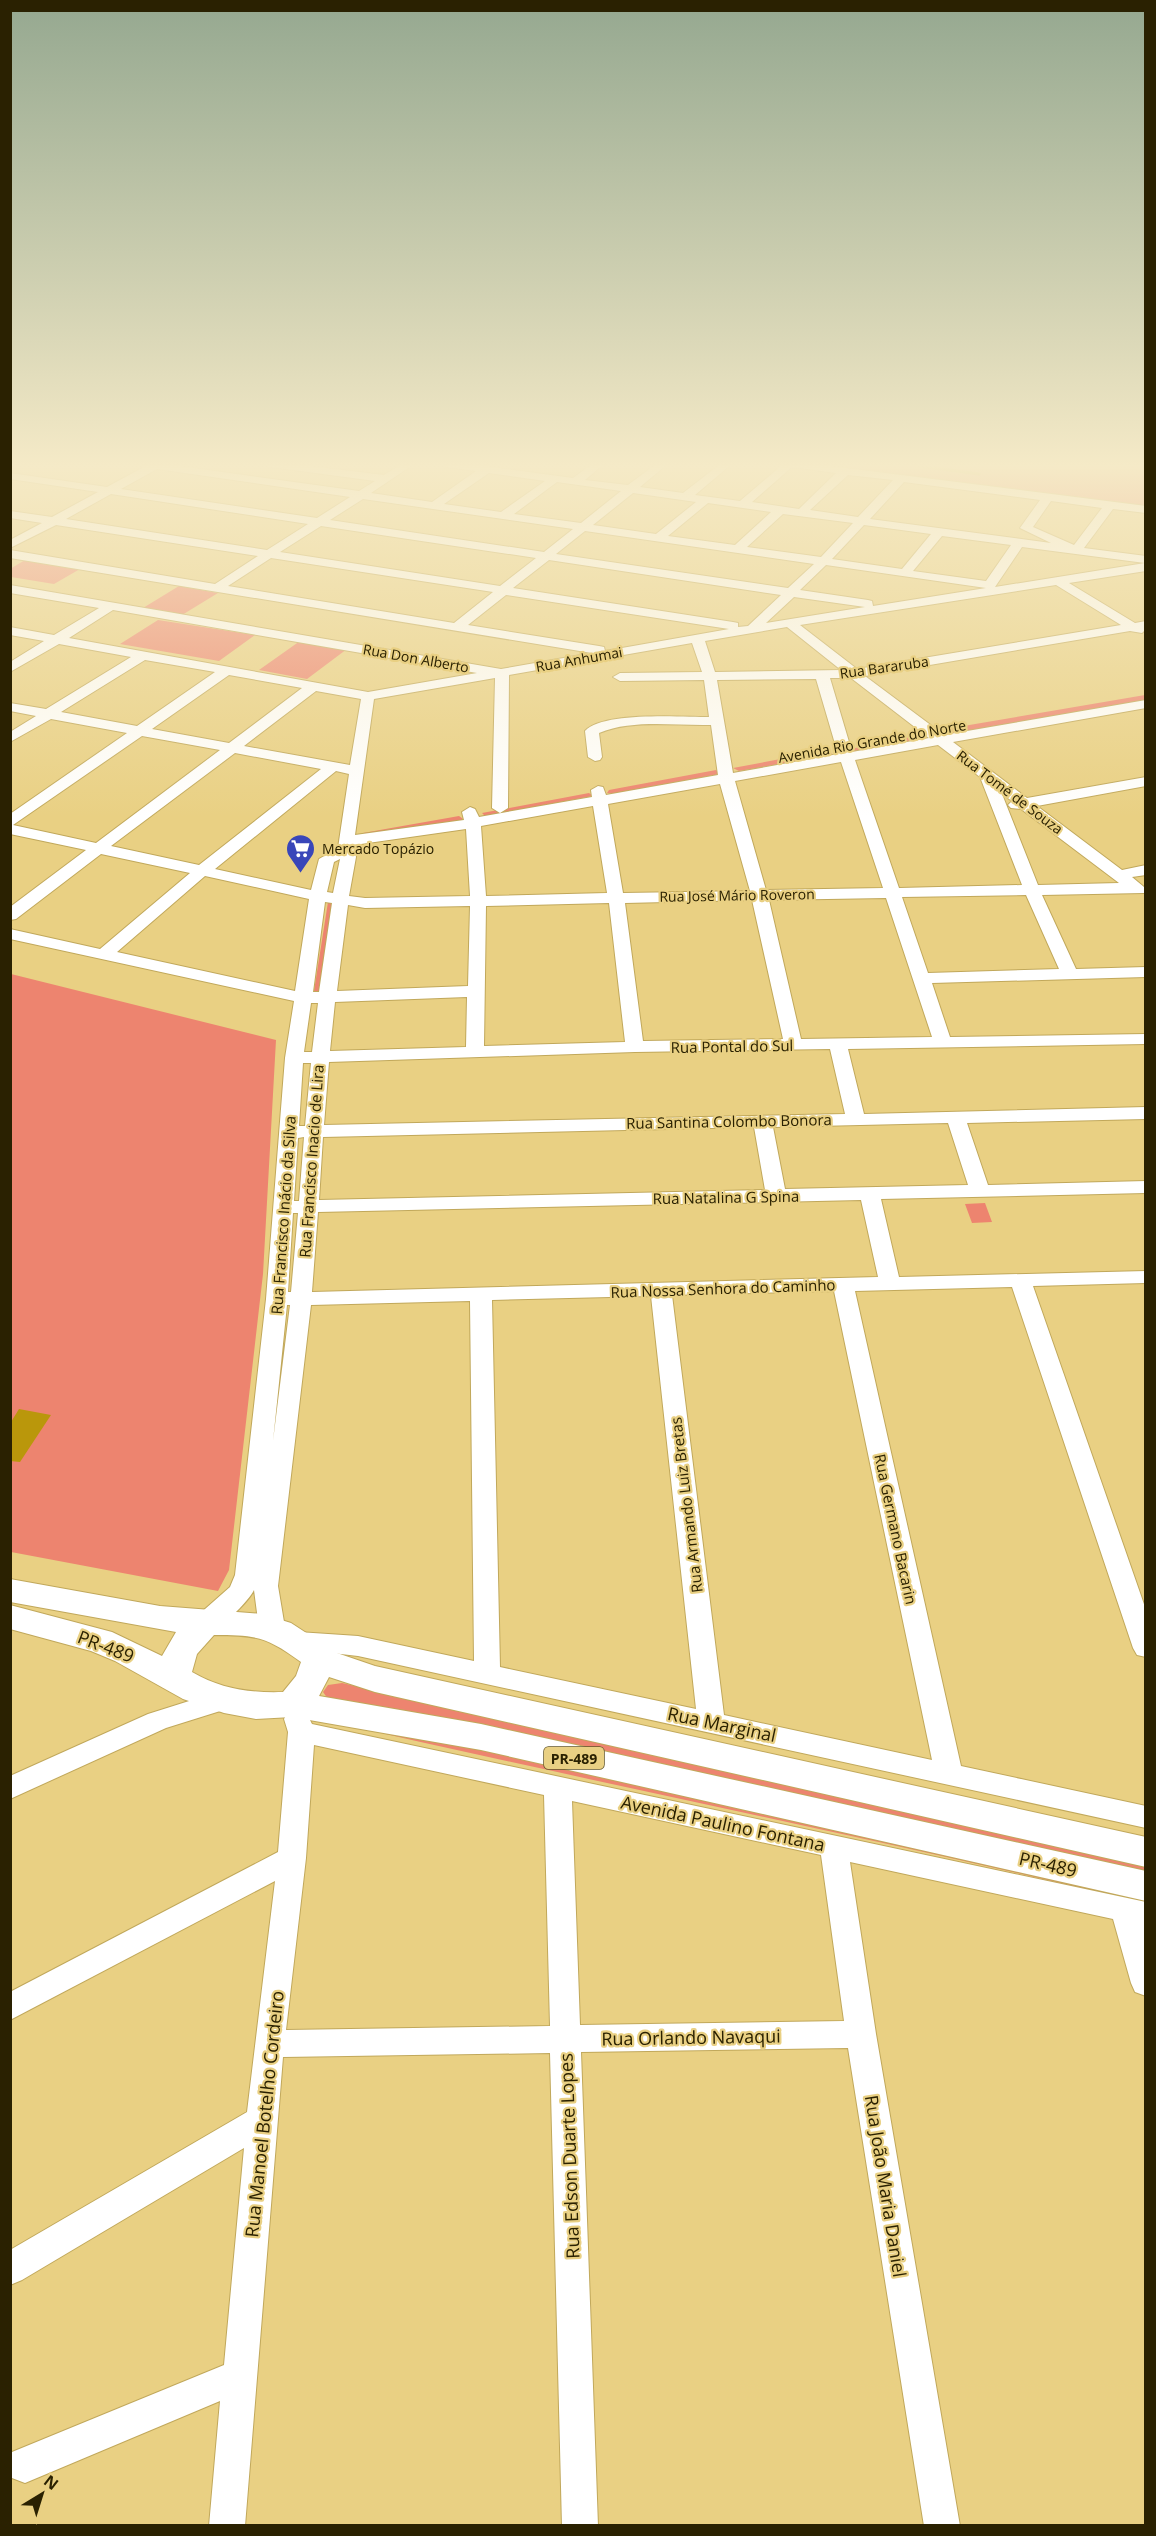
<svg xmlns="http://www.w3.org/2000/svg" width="1156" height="2536" viewBox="0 0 1156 2536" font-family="'Open Sans',sans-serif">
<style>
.green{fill:#ed846f}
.water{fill:#ba970b}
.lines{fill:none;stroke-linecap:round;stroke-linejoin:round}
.stream{stroke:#ba970b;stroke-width:3}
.minor-casing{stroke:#c1a85b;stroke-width:2}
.major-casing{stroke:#c1a85b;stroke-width:2}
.minor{fill:#fff;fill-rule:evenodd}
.major{fill:#fff;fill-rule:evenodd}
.labels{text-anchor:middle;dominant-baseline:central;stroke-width:4.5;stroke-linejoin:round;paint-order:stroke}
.far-street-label{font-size:14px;fill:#2a2101;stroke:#e9d083}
.far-poi-label{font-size:14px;fill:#2a2101;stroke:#e9d083;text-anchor:start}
.shield{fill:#e9d083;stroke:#635628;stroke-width:1.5}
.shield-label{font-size:14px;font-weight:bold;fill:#2a2101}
.street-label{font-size:15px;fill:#2a2101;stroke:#e9d083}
.near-street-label{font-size:18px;fill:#2a2101;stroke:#e9d083}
</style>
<rect width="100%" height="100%" fill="#e9d083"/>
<!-- green -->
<path class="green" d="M 792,462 L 1145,462 L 1145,507 Z
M 25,560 L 80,569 L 54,584 L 11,577 L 10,569 Z
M 179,586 L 218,593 L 182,615 L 143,608 Z
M 158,620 L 255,635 L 219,661 L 120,644 Z
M 300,641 L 347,649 L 307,679 L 259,670 Z
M 1145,695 L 1145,701 L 947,735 L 940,730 Z
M 921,735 L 926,739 L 855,751 L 850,749 Z
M 828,750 L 833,755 L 739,771 L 733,768 Z
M 716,770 L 720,774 L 613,794 L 607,793 L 609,790 Z
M 589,793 L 593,796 L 485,816 L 482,813 Z
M 459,816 L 463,819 L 462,820 L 364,835 L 363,833 Z
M 328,902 L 336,902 L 322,991 L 314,991 Z
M 11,974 L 276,1040 L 263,1274 L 229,1570 L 218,1591 L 11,1552 Z
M 985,1203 L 992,1222 L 972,1223 L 965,1204 Z
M 342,1683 L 1145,1859 L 1145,1872 L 328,1699 L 323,1692 L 328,1685 Z
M 332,1716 L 1145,1890 L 1145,1903 C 874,1838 601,1784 329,1721 Z"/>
<!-- water -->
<path class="water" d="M 19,1409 L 51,1415 L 20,1462 L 10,1461 L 11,1422 Z"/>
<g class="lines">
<!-- stream -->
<path class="stream" d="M 907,462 L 920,466 L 979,474"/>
<defs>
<path id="minor" d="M 125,462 L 164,462 L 165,464 L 359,491 L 375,481 L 256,465 L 251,462 L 277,462 L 384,475 L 405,462 L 417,462 L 371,493 L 432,502 L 476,471 L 433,465 L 428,462 L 454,462 L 573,478 L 595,462 L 606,462 L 585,480 L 628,485 L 659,462 L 670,462 L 640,487 L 683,493 L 723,462 L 734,462 L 695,495 L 740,501 L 781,466 L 772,464 L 771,462 L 798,462 L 1146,506 L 1146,513 L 1113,509 L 1084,548 L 1146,556 L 1146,571 L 1069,583 L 1135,623 L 1146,621 L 1146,629 L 1142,633 L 1130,631 L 865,676 L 944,735 L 1146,700 L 1146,708 L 953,742 L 1027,798 L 1146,777 L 1146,786 L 1037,806 L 1122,870 L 1146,865 L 1146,875 L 1132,877 L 1144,887 L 1144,893 L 1042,895 L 1076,969 L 1146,967 L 1146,977 L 932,983 L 950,1037 L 1146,1034 L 1146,1044 L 848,1049 L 864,1114 L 1146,1107 L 1146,1119 L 967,1123 L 988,1185 L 1146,1181 L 1146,1193 L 881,1199 L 899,1277 L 1146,1271 L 1146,1283 L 1033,1286 L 1146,1610 L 1146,1657 L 1137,1655 L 1133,1648 L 1012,1287 L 855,1291 L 961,1766 L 1146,1806 L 1146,1828 L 358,1656 L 289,1648 L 285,1641 L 289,1634 L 298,1632 L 358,1636 L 474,1661 L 470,1301 L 311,1305 L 278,1586 L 285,1628 L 281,1635 L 272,1637 L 263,1635 L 259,1628 L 254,1590 C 249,1601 217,1633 206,1633 C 204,1633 198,1631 196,1631 L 192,1624 L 196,1617 L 230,1587 L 235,1575 L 266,1299 L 285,1058 L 294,1001 L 10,939 L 10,929 L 100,949 L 190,873 L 101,854 L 16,919 L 10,920 L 10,907 L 86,850 L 10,834 L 10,814 L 127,733 L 51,719 L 10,742 L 10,732 L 36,716 L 10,711 L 10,703 L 46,709 L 131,657 L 59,644 L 10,672 L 10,662 L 44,641 L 10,635 L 10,627 L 54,635 L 99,608 L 10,593 L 10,585 L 501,669 L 592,653 L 10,558 L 10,550 L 215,584 L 258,556 L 56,525 L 10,548 L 10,540 L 42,523 L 10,518 L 10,511 L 52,517 L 98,492 L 10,479 L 10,473 L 107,487 L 144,467 L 126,464 ZM 792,467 L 836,473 L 799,509 L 752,502 ZM 157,469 L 350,497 L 317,518 L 121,489 ZM 489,473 L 545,481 L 501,512 L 444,504 ZM 848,475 L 893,480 L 858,517 L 810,510 ZM 557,482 L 621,491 L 581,523 L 514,514 ZM 904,482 L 1040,500 L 1020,528 L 1051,543 L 870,519 ZM 633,493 L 696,502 L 656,534 L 593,525 ZM 111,494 L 308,524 L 267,550 L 66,519 ZM 363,499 L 573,529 L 544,552 L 330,520 ZM 1051,501 L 1102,508 L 1074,545 L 1033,527 ZM 708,503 L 771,512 L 735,545 L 668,536 ZM 783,514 L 853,523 L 821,557 L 747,547 ZM 864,525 L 931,534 L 902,569 L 832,559 ZM 321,526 L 536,558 L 500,586 L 280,552 ZM 585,531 L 814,564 L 788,588 L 556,554 ZM 942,536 L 1011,545 L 986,581 L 913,571 ZM 1022,547 L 1145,563 L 995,587 ZM 271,558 L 493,592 L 454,623 L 228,586 ZM 549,560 L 781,595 L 748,626 L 738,627 L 738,623 L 733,622 L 513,588 ZM 826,565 L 986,588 L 873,606 L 872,601 L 868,600 L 800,590 ZM 1056,585 L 1121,625 L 857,669 L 800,625 ZM 506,595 L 729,629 L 605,651 L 604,647 L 599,646 L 468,625 ZM 794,597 L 865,607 L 766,623 ZM 113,610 L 477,673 L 368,692 L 69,638 ZM 787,627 L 841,670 L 715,672 L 705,641 ZM 692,643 L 702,672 L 620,673 L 613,677 L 620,681 L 704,680 L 709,717 C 683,717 603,711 585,731 L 588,757 L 595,761 L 600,760 L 602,757 L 599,733 C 633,719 675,726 711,725 L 718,775 L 606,795 L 603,787 L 598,786 L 591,790 L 592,797 L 479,817 L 475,809 L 470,807 L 462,812 L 464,820 L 355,835 L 374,699 L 495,678 L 492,808 L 500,813 L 508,808 L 509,675 ZM 145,660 L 215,672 L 137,726 L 61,712 ZM 229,675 L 302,688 L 229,743 L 152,729 ZM 830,678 L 851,678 L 929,738 L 852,752 ZM 816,679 L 838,754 L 733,773 L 717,680 ZM 316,691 L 361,699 L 350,765 L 244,746 ZM 142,736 L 220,750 L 96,843 L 13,825 ZM 938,745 L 980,777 L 1022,885 L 899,888 L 855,760 ZM 235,753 L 321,769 L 199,865 L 111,846 ZM 841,762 L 883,888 L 766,890 L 735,781 ZM 336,771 L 349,774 L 338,848 L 319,859 L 311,890 L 215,869 ZM 720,784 L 750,891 L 623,893 L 608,804 ZM 1002,794 L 1012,801 L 1008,805 L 1011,808 L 1021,809 L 1119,883 L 1038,885 ZM 593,806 L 607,893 L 486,896 L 481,826 ZM 466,829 L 470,896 L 365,898 L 349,896 L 356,857 L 354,845 ZM 340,859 L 333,893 L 327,892 L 334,862 ZM 205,876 L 309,899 L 295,991 L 117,952 ZM 1026,895 L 1059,969 L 928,973 L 902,897 ZM 886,898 L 932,1037 L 801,1039 L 769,900 ZM 752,900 L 783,1039 L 643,1041 L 625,903 ZM 325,902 L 332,903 L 319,992 L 313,992 ZM 609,903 L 625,1042 L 484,1046 L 486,906 ZM 348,905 L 365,908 L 470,906 L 468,986 L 337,991 ZM 467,997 L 466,1047 L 330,1051 L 335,1002 ZM 311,1003 L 318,1003 L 312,1052 L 304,1052 ZM 830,1049 L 845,1114 L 324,1125 L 329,1062 L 635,1052 ZM 303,1063 L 311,1063 L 305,1126 L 299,1126 ZM 948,1123 L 968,1185 L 785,1189 L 773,1127 ZM 754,1127 L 765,1190 L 319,1200 L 323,1137 ZM 304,1137 L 299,1201 L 294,1201 L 298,1138 ZM 861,1200 L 878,1277 L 312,1292 L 318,1212 ZM 293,1213 L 298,1213 L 291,1292 L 288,1292 ZM 834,1291 L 932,1760 L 724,1715 L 672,1295 ZM 651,1296 L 696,1709 L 500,1667 L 492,1300 ZM 287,1305 L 290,1305 L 273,1441 Z
M 224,1690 L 233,1693 L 237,1700 L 233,1707 L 166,1728 L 10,1799 L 10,1776 L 148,1714 Z
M 297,1709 L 306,1712 L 312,1724 L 1146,1902 L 1146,1996 L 1135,1992 L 1131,1983 L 1113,1919 L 850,1862 L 876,2034 L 960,2526 L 924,2526 L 848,2048 L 581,2052 L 598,2526 L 562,2526 L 550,2053 L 283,2057 L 245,2526 L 209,2526 L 220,2401 L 25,2483 L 12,2478 L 12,2452 L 224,2365 L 244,2148 L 22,2280 L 10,2285 L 10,2250 L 247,2112 L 275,1881 L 10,2020 L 10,1992 L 278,1852 L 288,1732 L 284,1719 L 288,1712 ZM 314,1745 L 544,1795 L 550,2026 L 286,2030 L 306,1858 ZM 572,1801 L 821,1855 L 844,2021 L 580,2025 Z"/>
<path id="major" d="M 10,1579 L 160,1606 L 262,1614 L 291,1623 L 337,1653 L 375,1666 L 1146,1837 L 1146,1867 L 375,1692 L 329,1677 L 319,1696 L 481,1724 L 1146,1871 L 1146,1901 L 481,1750 L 292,1717 L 256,1719 L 224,1713 L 183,1699 L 115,1661 L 91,1651 L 10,1629 L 10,1605 L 112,1632 L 162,1656 L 176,1632 L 10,1602 ZM 214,1635 C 257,1635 267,1637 301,1662 L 296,1676 L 283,1692 C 250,1693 221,1689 192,1672 L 197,1654 Z"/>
</defs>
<!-- minor casing -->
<use href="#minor" class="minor-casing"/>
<!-- major casing -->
<use href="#major" class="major-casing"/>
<!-- minor -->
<use href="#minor" class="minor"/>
<!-- major -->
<use href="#major" class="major"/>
</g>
<!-- sky -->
<linearGradient id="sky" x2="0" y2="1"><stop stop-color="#95a890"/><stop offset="0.57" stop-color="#f5eac7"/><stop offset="1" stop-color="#f5eac7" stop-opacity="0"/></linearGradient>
<rect width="1156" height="817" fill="url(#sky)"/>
<!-- icons -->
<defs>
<symbol id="supermarket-pin" viewBox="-11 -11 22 30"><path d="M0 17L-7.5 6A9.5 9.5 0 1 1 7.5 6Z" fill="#3946b9" stroke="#e9d083"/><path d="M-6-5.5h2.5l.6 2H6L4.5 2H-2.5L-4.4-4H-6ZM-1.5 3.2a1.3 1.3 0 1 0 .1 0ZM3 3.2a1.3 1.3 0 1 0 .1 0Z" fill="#fff"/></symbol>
</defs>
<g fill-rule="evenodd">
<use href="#supermarket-pin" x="284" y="832" width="33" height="45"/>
</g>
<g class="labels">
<!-- far-street labels -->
<g class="far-street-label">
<text transform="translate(416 658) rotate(10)">Rua Don Alberto</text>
<text transform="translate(579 659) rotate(-10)">Rua Anhumai</text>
<text transform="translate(884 667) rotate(-8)">Rua Bararuba</text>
<text transform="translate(872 741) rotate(-10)">Avenida Rio Grande do Norte</text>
<text transform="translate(1010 792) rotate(37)">Rua Tomé de Souza</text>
<text transform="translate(737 895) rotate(-1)">Rua José Mário Roveron</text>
</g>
<!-- far-poi labels -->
<g class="far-poi-label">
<text x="322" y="848">Mercado Topázio</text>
</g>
<!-- shield labels -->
<rect class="shield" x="544" y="1747" width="60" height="22" rx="4.5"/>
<g class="shield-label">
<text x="574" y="1758">PR-489</text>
</g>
<!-- street labels -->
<g class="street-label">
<text transform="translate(732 1046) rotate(-1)">Rua Pontal do Sul</text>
<text transform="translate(729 1121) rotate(-1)">Rua Santina Colombo Bonora</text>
<text transform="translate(311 1161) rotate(-86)">Rua Francisco Inacio de Lira</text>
<text transform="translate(726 1197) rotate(-1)">Rua Natalina G Spina</text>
<text transform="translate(283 1215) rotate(-86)">Rua Francisco Inácio da Silva</text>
<text transform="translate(723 1288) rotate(-2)">Rua Nossa Senhora do Caminho</text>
<text transform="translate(686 1505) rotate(-97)">Rua Armando Luiz Bretas</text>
<text transform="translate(896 1529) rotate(78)">Rua Germano Bacarin</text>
</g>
<!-- near-street labels -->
<g class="near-street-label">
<text transform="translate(106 1646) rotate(21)">PR-489</text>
<text transform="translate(722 1724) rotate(12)">Rua Marginal</text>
<text transform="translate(723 1823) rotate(12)">Avenida Paulino Fontana</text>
<text transform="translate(1048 1864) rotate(13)">PR-489</text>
<text transform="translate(691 2037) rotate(-1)">Rua Orlando Navaqui</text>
<text transform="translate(264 2114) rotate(-84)">Rua Manoel Botelho Cordeiro</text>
<text transform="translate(569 2156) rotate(-92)">Rua Edson Duarte Lopes</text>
<text transform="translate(886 2186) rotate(81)">Rua João Maria Daniel</text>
</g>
</g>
<!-- border -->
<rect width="1156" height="2536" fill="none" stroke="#2a2101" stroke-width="24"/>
<!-- north arrow -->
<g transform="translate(42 2494) rotate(38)" stroke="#e9d083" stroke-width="4.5" paint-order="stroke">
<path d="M0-4.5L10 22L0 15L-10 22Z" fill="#2a2101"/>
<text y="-9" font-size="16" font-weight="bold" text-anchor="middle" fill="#2a2101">N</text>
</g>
</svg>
